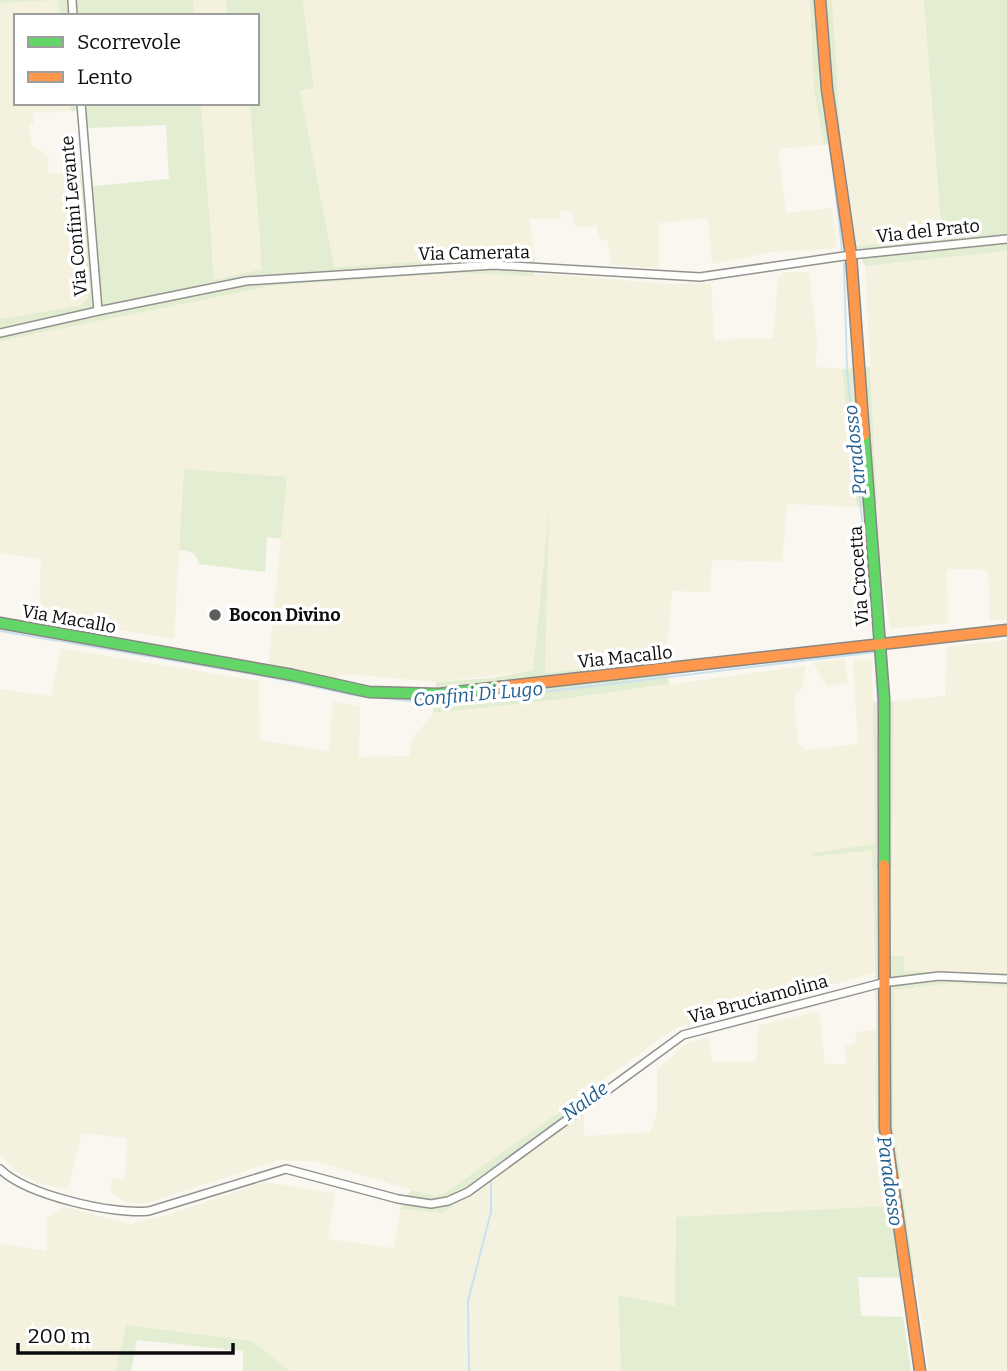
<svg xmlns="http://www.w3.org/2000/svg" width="1007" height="1371" viewBox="0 0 1007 1371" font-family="Bitter,serif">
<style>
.farmland{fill:#f4f2de}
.green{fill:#e2edd2}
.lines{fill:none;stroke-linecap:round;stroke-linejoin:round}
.stream{stroke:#cae2f0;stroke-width:2}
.street-casing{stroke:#93928f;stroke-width:10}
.fast-casing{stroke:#898885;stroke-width:13}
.slow-casing{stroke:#898885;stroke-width:13}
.street{stroke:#fefefd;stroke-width:7}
.fast{stroke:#63d668;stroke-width:10}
.slow{stroke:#ff974d;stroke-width:10}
.poi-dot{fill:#5f5e5c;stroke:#fff;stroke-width:2.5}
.labels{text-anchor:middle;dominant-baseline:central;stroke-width:7;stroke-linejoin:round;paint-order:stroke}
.street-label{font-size:18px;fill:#0c0c0c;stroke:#fff}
.poi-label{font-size:18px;font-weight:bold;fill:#0c0c0c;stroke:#fff;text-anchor:start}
.water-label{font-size:19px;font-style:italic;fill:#225f90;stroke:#fff}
</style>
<rect width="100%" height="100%" fill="#f9f7f0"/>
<!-- farmland -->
<path class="farmland" d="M 58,0 L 60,16 L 16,16 L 16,103 L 70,103 L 71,111 L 33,113 L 34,123 L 29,125 L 32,146 L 48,156 L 49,173 L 79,173 L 88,297 L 83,305 L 0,319 L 0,3 Z
M 193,0 L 226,0 L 227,16 L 194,16 Z
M 303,0 L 810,0 L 814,90 L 824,145 L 778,149 L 786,213 L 832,208 L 837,248 L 773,252 L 712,264 L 708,218 L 659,223 L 659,268 L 612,265 L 608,241 L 599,238 L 596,226 L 575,227 L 572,211 L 560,211 L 561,219 L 529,219 L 535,258 L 489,257 L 334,267 L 300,90 L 314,87 Z
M 832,0 L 924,0 L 942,241 L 856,246 L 841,141 Z
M 201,103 L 250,103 L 262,232 L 263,269 L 214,281 Z
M 1007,251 L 1007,620 L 990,620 L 988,570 L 947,569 L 948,623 L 890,629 L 879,544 L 865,266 Z
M 786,272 L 809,272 L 817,339 L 816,367 L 842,369 L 857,507 L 787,504 L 782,562 L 712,560 L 710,592 L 672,591 L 666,660 L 545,673 L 548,524 L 533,671 L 436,682 L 346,674 L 335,678 L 268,666 L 287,478 L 184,470 L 174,639 L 39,616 L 41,559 L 0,553 L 0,341 L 271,286 L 460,273 L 561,275 L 668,284 L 711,283 L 714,340 L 773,338 L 778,277 Z
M 1007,640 L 1007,973 L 903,971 L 891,957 L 894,701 L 945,696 L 947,647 Z
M 61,648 L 259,681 L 260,740 L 329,751 L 333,701 L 360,706 L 359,757 L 409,756 L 412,740 L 433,713 L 563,699 L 805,666 L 803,686 L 794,695 L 798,742 L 806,750 L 858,744 L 853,660 L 871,659 L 876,748 L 875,844 L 812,853 L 813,857 L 872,849 L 874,973 L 675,1028 L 549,1120 L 446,1192 L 435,1197 L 318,1162 L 280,1160 L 143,1204 L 125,1202 L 109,1190 L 113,1179 L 125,1179 L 127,1138 L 82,1133 L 68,1189 L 38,1183 L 14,1170 L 0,1154 L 0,689 L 51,696 Z
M 845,659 L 848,683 L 827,686 L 813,663 Z
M 953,983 L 1007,987 L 1007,1371 L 929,1371 L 893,1123 L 894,989 Z
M 819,1011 L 825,1064 L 846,1064 L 845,1046 L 855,1043 L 856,1032 L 876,1030 L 874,1112 L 879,1166 L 889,1206 L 881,1206 L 675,1306 L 618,1296 L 621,1371 L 290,1371 L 252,1341 L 126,1325 L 116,1371 L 0,1371 L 0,1243 L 46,1251 L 47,1217 L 64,1207 L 130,1224 L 170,1214 L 264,1182 L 335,1193 L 328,1239 L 394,1248 L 400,1209 L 443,1213 L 584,1115 L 584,1136 L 650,1132 L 657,1112 L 657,1069 L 686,1044 L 708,1037 L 712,1062 L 756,1062 L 758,1026 Z"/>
<!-- green -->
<path class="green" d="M 0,0 L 193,0 L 194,16 L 60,16 L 58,0 L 0,3 Z
M 226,0 L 303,0 L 314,88 L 300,90 L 334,267 L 489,257 L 535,258 L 534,276 L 459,273 L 271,286 L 0,341 L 0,319 L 82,305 L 88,297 L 79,173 L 90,172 L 94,186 L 169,179 L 166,125 L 88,128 L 86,110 L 71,111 L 70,103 L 201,103 L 214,280 L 262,269 L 250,103 L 257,103 L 257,16 L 227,16 Z
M 810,0 L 832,0 L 841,141 L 824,145 L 814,90 Z
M 924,0 L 1007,0 L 1007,251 L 865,266 L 856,246 L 942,240 Z
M 870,367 L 877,505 L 857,507 L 842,369 Z
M 184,469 L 287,477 L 281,539 L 267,537 L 265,572 L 199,564 C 196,553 191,550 179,550 Z
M 549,510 L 545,673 L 666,660 L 669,684 L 563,699 L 433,713 L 436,682 L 492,678 L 533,670 Z
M 894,701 L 891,956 L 904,956 L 904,971 L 1007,973 L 1007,987 L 953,983 L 894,990 L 893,1123 L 915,1278 L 858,1277 L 861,1316 L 903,1317 L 911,1371 L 621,1371 L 618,1295 L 675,1306 L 676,1217 L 889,1206 C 873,1142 875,1096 876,1031 C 876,971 873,910 872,850 L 812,857 L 812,853 L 875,844 L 873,703 Z
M 586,1093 L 584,1115 L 443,1213 L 400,1209 L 411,1190 L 435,1196 L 446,1192 Z
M 126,1325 L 252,1341 L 290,1371 L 243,1371 L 243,1351 L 137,1340 L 131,1371 L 116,1371 Z"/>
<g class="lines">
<!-- stream -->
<path class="stream" d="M 819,42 L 842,250
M 844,263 L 847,371 L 874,638
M 0,631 L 269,677 L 353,695 L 419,702 L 517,695 L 876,652
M 875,650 L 879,728
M 879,980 L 879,811
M 879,990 L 880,1089
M 491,1174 L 490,1170 L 681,1032 L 715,1023
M 896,1240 L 915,1371
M 469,1371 L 468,1301 L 491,1212 L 491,1179"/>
<defs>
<path id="street" d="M 72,0 L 73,16
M 98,311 L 246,281 L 494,265 L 700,277 L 851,255 L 1007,239
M 0,333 L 98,311 L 81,103
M 0,1169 C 26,1195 113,1215 149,1211 L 286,1169 L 398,1199 L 431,1204 L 448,1201 L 468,1192 L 683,1035 L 882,983 L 939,976 L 1007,979"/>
<path id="fast" d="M 864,435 L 884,698 L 884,865
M 0,623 L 293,675 L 369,692 L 439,694 L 500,687"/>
<path id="slow" d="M 820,0 L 827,89 L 851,255 L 864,435
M 500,687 L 1007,630
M 884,865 L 885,1128 L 920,1371"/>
</defs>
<!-- street casing -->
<use href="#street" class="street-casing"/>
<!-- fast casing -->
<use href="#fast" class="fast-casing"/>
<!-- slow casing -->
<use href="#slow" class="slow-casing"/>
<!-- street -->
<use href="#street" class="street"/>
<!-- fast -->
<use href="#fast" class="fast"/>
<!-- slow -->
<use href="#slow" class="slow"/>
</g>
<!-- markers -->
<circle class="poi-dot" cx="215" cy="615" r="7"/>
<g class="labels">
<!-- street labels -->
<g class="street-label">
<text transform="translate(74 216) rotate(-95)">Via Confini Levante</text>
<text transform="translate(928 231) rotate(-6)">Via del Prato</text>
<text transform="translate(474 253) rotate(-1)">Via Camerata</text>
<text transform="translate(859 576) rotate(-94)">Via Crocetta</text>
<text transform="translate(69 619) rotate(10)">Via Macallo</text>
<text transform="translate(625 657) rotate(-6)">Via Macallo</text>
<text transform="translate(758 999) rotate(-15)">Via Bruciamolina</text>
</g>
<!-- poi labels -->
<g class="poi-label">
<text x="229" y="615">Bocon Divino</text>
</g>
<!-- water labels -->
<g class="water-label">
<text transform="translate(855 450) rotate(-96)">Paradosso</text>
<text transform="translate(478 694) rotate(-5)">Confini Di Lugo</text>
<text transform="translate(585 1101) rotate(-36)">Nalde</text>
<text transform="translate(890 1181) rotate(82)">Paradosso</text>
</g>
</g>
<!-- legend -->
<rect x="14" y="14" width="245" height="91" fill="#ffffff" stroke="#9e9e9e" stroke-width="2"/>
<rect x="28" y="37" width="35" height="10" fill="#63d668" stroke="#9e9e9e" stroke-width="2"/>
<text x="77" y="49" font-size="21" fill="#0c0c0c">Scorrevole</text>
<rect x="28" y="72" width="35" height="10" fill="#ff974d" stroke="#9e9e9e" stroke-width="2"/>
<text x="77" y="84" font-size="21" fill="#0c0c0c">Lento</text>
<!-- scale -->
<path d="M18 1343v10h215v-10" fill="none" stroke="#0c0c0c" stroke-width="3.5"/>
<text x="28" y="1343" font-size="21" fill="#0c0c0c" stroke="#ffffff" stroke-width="5" paint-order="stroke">200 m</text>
</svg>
